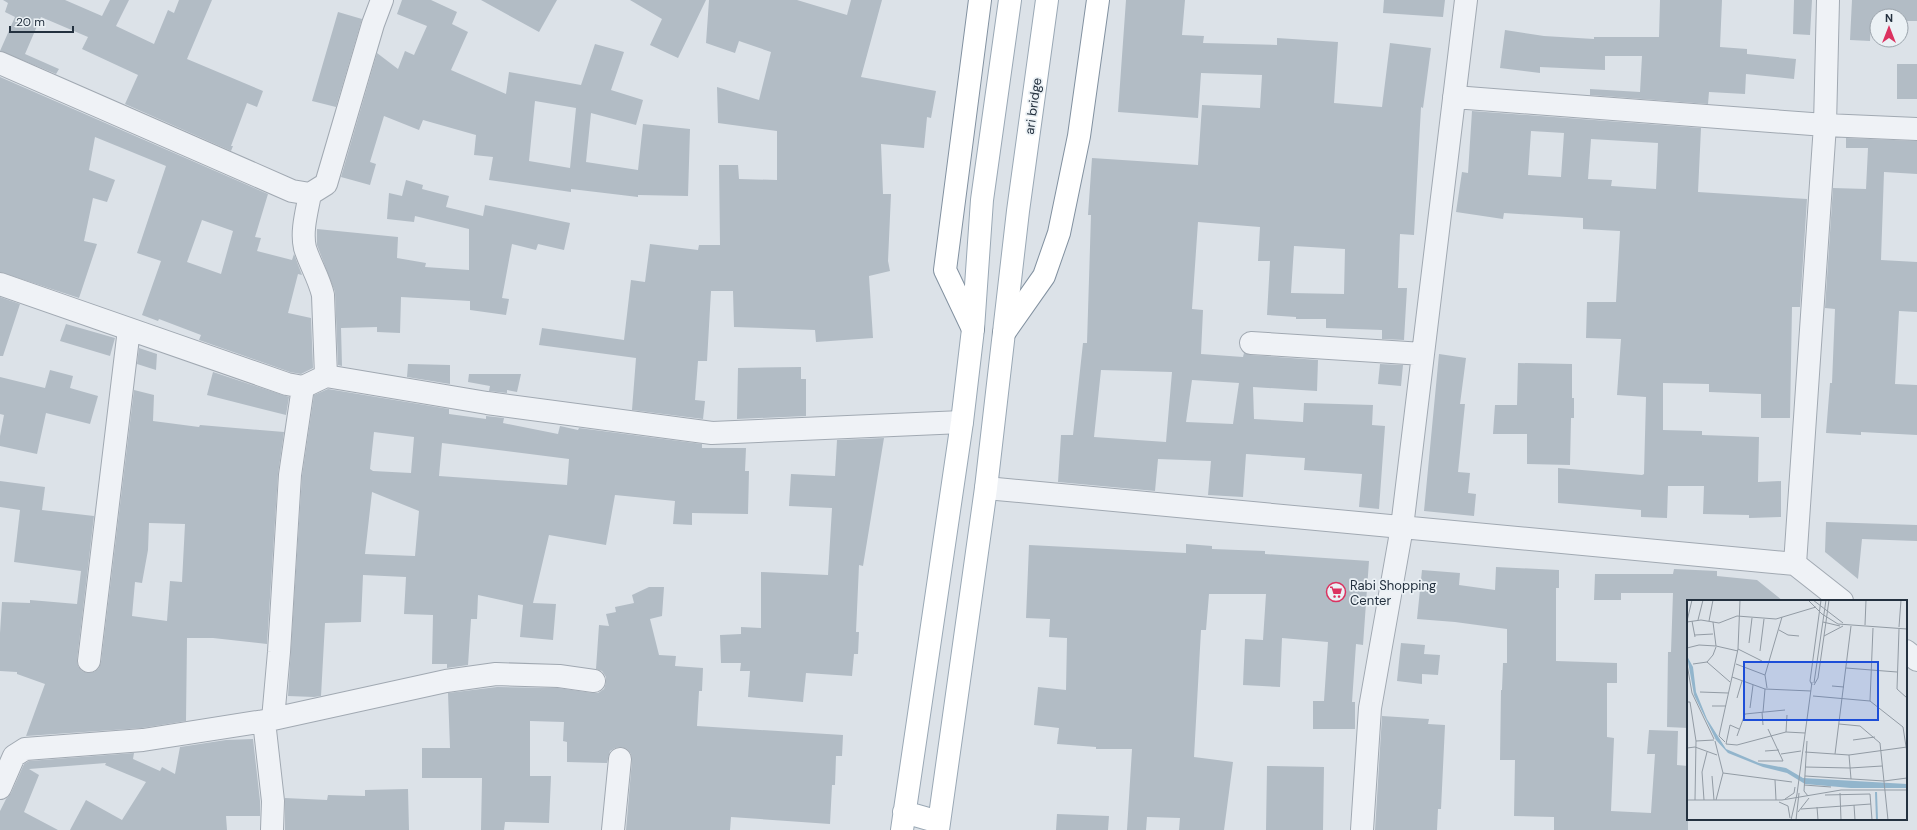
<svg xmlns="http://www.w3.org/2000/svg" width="1917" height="830" viewBox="0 0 1917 830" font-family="'DM Sans',sans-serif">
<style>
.building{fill:#b2bcc5;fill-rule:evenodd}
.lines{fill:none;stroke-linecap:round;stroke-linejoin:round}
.street-casing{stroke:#a1a9b2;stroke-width:24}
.primary-casing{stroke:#9aa8b5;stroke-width:24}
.highway-casing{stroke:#8291a0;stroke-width:24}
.street{stroke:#eff2f6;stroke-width:22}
.primary{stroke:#fff;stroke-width:22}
.highway{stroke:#fff;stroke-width:22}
.labels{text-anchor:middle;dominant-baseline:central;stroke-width:3.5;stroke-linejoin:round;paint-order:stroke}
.street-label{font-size:13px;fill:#24313f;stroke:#ebf1f5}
.poi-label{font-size:13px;fill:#24313f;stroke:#ebf1f5;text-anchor:start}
.inset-river{fill:none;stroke:#92b5cc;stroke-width:2}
.inset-road{fill:none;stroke:#929ba4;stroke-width:1}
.view{fill:#1d4ed8;fill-opacity:0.15;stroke:#1d4ed8;stroke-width:2}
.inset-edge{fill:none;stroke:#24313f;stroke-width:2}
</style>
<rect width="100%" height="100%" fill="#dce2e8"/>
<!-- building -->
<path class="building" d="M 3,0 L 65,0 L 102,16 L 110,0 L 129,0 L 116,26 L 154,44 L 168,10 L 174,13 L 179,0 L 212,0 L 187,59 L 263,91 L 257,107 L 247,103 L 231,146 L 233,146 L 231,151 L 125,104 L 138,75 L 82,49 L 88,37 L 41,17 L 25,54 L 59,69 L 56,74 L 0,51 L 15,17 L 5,12 L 8,3 Z
M 402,0 L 431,0 L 457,12 L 452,24 L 468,32 L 451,70 L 506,94 L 509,72 L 581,85 L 595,44 L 624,52 L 611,90 L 643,100 L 636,125 L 591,113 L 586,162 L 638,170 L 643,124 L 690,129 L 688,196 L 638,195 L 638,197 L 571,189 L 571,192 L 489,180 L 493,157 L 474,155 L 476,135 L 423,120 L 419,130 L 384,116 L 370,162 L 376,164 L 370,185 L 341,177 L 377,53 L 398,69 L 405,51 L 414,55 L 427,26 L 397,14 ZM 535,101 L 576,108 L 570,168 L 529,161 Z
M 481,0 L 557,0 L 539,32 Z
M 630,0 L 706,0 L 678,58 L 650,45 L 662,19 Z
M 709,0 L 797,0 L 847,15 L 851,0 L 882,0 L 861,77 L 936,91 L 931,118 L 927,117 L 924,148 L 881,144 L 883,194 L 891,194 L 888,261 L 890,271 L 869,276 L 873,338 L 816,342 L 815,330 L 734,327 L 733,291 L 711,291 L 707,361 L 698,361 L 695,400 L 705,401 L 703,419 L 632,410 L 636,358 L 539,345 L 542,328 L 624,340 L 631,280 L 645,282 L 650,244 L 698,250 L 699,245 L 720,245 L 719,165 L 738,165 L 739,179 L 777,180 L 777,131 L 718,123 L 717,87 L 759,100 L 771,52 L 739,41 L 735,53 L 706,43 Z
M 1126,0 L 1185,0 L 1182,35 L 1204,36 L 1203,43 L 1277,45 L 1277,38 L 1338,42 L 1334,103 L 1382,107 L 1390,43 L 1431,48 L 1423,108 L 1421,107 L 1414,235 L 1400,234 L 1398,288 L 1407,288 L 1404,340 L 1382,339 L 1382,330 L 1326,328 L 1326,319 L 1296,319 L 1296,317 L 1267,315 L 1270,261 L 1258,261 L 1260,227 L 1198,222 L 1192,309 L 1203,310 L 1201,354 L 1243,357 L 1244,353 L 1250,355 L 1318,360 L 1317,391 L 1253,387 L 1254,419 L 1303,422 L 1304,403 L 1373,405 L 1372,425 L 1385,426 L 1379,509 L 1359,507 L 1362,474 L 1304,470 L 1305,458 L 1246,454 L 1243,497 L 1208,495 L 1211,461 L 1158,459 L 1155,491 L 1058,482 L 1061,435 L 1073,435 L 1083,343 L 1087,343 L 1091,215 L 1088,215 L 1092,158 L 1198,165 L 1202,105 L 1260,108 L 1262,75 L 1201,73 L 1198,118 L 1118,112 ZM 1294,246 L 1345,249 L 1344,294 L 1291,293 ZM 1101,370 L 1172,372 L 1166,442 L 1094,437 ZM 1192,380 L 1239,383 L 1233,424 L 1186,422 Z
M 1384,0 L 1445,0 L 1443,17 L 1383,13 Z
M 1660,0 L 1722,0 L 1720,47 L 1747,49 L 1747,54 L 1796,59 L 1794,79 L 1746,74 L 1745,94 L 1709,92 L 1708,104 L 1590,95 L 1590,89 L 1640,92 L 1642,56 L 1605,56 L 1605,70 L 1540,67 L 1540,73 L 1500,68 L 1505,30 L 1544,36 L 1594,39 L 1594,37 L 1659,37 Z
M 1794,0 L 1812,0 L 1810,35 L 1793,34 Z
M 1852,0 L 1917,0 L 1917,21 L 1901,21 L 1901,16 L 1877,16 L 1877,20 L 1871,20 L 1870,41 L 1850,40 Z
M 338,12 L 362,19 L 336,107 L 312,101 Z
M 1897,64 L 1917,64 L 1917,99 L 1897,99 Z
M 0,77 L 268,194 L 255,237 L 261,238 L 257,251 L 292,260 L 294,254 L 302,275 L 298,274 L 288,313 L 311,318 L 313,368 L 301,374 L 290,372 L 199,340 L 201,335 L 159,319 L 158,321 L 142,315 L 161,261 L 137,253 L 166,166 L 95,137 L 89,170 L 115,180 L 107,202 L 93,198 L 84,241 L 97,244 L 79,298 L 0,272 ZM 202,220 L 233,231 L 221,274 L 187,262 Z
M 1472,111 L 1701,128 L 1698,192 L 1807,199 L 1800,307 L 1792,307 L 1790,418 L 1761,418 L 1761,394 L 1709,392 L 1709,384 L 1663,383 L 1663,430 L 1702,431 L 1702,435 L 1759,437 L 1758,482 L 1781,481 L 1781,517 L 1749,518 L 1749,515 L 1703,514 L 1704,486 L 1668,486 L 1667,518 L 1641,517 L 1641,510 L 1558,503 L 1558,468 L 1642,475 L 1644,474 L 1646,397 L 1617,395 L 1621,339 L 1586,338 L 1587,302 L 1616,302 L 1620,231 L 1583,229 L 1583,218 L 1504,213 L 1503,219 L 1456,212 L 1462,172 L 1468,173 ZM 1531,131 L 1564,133 L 1561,177 L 1528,175 ZM 1591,139 L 1658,143 L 1656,189 L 1611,186 L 1612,180 L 1588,179 Z
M 1846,138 L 1917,141 L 1917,174 L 1884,172 L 1881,260 L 1917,262 L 1917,312 L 1899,311 L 1895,384 L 1917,385 L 1917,435 L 1861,432 L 1861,435 L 1826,433 L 1830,383 L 1832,383 L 1835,309 L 1825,308 L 1833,188 L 1866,189 L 1868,148 L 1846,148 Z
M 406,180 L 423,185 L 422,189 L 449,196 L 446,207 L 483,216 L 485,205 L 570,223 L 564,250 L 538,244 L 536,250 L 512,244 L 502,298 L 509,299 L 506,315 L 470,310 L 470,301 L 401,297 L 400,333 L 377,332 L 377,327 L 341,328 L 342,366 L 338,365 L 335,292 L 317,245 L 317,229 L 398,237 L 397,258 L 426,263 L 425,267 L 469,270 L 469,229 L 415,216 L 414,222 L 387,219 L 389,193 L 402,196 Z
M 0,297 L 20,304 L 3,356 L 0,356 Z
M 66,324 L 115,338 L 110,356 L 60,341 Z
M 139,348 L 157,354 L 156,370 L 137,364 Z
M 1439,354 L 1466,358 L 1460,404 L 1465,404 L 1458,472 L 1470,473 L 1468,493 L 1476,494 L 1474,516 L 1424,511 Z
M 1518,363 L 1572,364 L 1572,398 L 1574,398 L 1574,418 L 1571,418 L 1570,465 L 1527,464 L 1527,434 L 1493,434 L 1495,405 L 1517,405 Z
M 408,364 L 450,365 L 450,384 L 407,377 Z
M 1380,364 L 1403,365 L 1401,386 L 1378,384 Z
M 801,367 L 801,379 L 806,379 L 806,416 L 737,419 L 738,368 Z
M 50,370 L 73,376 L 70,388 L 98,396 L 90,424 L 46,413 L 37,454 L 0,446 L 0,436 L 4,415 L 0,414 L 0,377 L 45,388 Z
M 213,372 L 289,397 L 286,415 L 207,395 Z
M 469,374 L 521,374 L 517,392 L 507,390 L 507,393 L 489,391 L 490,386 L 468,382 Z
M 328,389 L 449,409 L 449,414 L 486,419 L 486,416 L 504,418 L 503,423 L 558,434 L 560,426 L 578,430 L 579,428 L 702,444 L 702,448 L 746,448 L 745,471 L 749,471 L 748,514 L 692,513 L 692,525 L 673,524 L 675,501 L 615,495 L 606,545 L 549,535 L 533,603 L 556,604 L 553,640 L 520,637 L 523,605 L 478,595 L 477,619 L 471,619 L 468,665 L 447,668 L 447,664 L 432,664 L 433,615 L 404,614 L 406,577 L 363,575 L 361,622 L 325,623 L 321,696 L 314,697 L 288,696 L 302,476 L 314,395 ZM 374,432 L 414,437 L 411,473 L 373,471 L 370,469 ZM 442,443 L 569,459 L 567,485 L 439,476 ZM 372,492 L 419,511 L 415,556 L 365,554 Z
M 134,390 L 154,395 L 153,421 L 199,427 L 200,425 L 284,432 L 278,474 L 267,644 L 213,638 L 187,638 L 186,721 L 142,728 L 26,736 L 45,684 L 17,674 L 17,672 L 0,671 L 0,633 L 2,602 L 30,603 L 30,600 L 77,604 L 81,571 L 14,562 L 20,510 L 0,507 L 0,481 L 45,487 L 42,510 L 94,516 L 77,660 L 78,666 L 82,671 L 88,673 L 94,672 L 99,668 L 101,662 ZM 149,523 L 185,524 L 182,582 L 170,581 L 167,621 L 132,616 L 135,582 L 142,583 L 148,550 Z
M 884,438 L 863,566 L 859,565 L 856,632 L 859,632 L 858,654 L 854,654 L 852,676 L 806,673 L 803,702 L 748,697 L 750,671 L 740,671 L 741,663 L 721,663 L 720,635 L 741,634 L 741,627 L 761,628 L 761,572 L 828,575 L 832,508 L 789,506 L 791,474 L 835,476 L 837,440 Z
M 1826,522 L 1917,525 L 1917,541 L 1862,539 L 1858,579 L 1825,552 Z
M 1186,544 L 1212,546 L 1212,549 L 1265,551 L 1265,554 L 1369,561 L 1363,645 L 1356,644 L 1352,702 L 1355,702 L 1355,729 L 1313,729 L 1313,701 L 1324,701 L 1328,642 L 1282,638 L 1280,687 L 1243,685 L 1245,639 L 1263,640 L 1266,594 L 1209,594 L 1206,630 L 1201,630 L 1194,757 L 1233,762 L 1224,830 L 1179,830 L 1180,818 L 1147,817 L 1146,830 L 1127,830 L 1132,749 L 1096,749 L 1096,747 L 1057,744 L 1059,728 L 1034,725 L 1038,687 L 1066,690 L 1067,638 L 1049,637 L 1050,619 L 1026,618 L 1029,545 L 1186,553 Z
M 1496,567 L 1559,570 L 1559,588 L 1556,588 L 1556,661 L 1617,663 L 1617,683 L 1607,683 L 1607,737 L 1614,738 L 1611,811 L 1651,813 L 1655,754 L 1647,754 L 1649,730 L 1678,731 L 1677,765 L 1688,766 L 1688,830 L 1554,830 L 1554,817 L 1514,816 L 1515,760 L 1500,760 L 1501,690 L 1502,690 L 1503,663 L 1507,663 L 1507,629 L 1455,622 L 1417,619 L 1422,570 L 1460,573 L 1459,585 L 1495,590 Z
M 1674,569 L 1717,571 L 1717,576 L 1757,580 L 1783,601 L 1688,601 L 1688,728 L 1667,727 L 1668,652 L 1671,652 L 1673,593 L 1621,593 L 1621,600 L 1594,600 L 1595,574 L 1673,574 Z
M 649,587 L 664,587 L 662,616 L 650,619 L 659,655 L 676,656 L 675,666 L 703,668 L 702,691 L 699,691 L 697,726 L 843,735 L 842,756 L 836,756 L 835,785 L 832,785 L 830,824 L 731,817 L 730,830 L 626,830 L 632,760 L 631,754 L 627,749 L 621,747 L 615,748 L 610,751 L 607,763 L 567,762 L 567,742 L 563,741 L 564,722 L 530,721 L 530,776 L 551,776 L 549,823 L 505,822 L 504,830 L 481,830 L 482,778 L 422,778 L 422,748 L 450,748 L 448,693 L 497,687 L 558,688 L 593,693 L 598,693 L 604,689 L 606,683 L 606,677 L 602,671 L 596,669 L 599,625 L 609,626 L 606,614 L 616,612 L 615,607 L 634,603 L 632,595 Z
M 1401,643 L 1425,645 L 1424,654 L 1440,655 L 1438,675 L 1422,674 L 1422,684 L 1397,681 Z
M 1382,716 L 1429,719 L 1428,724 L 1445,725 L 1441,809 L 1438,809 L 1437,830 L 1375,830 Z
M 253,739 L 260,801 L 260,816 L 226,816 L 227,830 L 70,830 L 86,800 L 122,820 L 146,782 L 105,765 L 106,763 L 29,769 L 39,775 L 24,812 L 58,830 L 0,830 L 0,811 L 6,799 L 11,793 L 24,764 L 29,761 L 134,753 L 133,759 L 160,771 L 162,767 L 175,774 L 180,747 L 226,740 Z
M 1267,766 L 1324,767 L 1323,830 L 1266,830 Z
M 408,789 L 409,830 L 285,830 L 285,798 L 327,800 L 328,795 L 365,796 L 365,790 Z
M 1057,814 L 1109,816 L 1108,830 L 1056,830 Z"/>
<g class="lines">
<defs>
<path id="street" d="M 0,63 L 292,191 L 310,194 L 326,184 L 373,24 L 382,0
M 1454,97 L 1825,125 L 1917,129
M 310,194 C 307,211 301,231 305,248 C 310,264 319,278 323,295 L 326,376
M 0,284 L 287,384 L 303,387 L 326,376 L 487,403 L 712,433 L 962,422
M 1251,343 L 1423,354
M 986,488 L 1795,564 L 1842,601
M 1795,564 L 1825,125 L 1828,0
M 1906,651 L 1917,660
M 89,661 L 129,329
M 273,719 L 279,652 L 290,475 L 303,387
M 264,721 L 273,801 L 272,830
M 0,788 L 14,756 L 25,749 L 143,740 L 264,721 L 446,681 L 496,674 L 559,676 L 594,681
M 613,830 L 620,759
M 1362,830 L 1370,708 L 1402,527 L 1466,0"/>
<path id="primary" d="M 904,812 L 939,822
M 902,830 L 962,422 L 973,329 L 982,200 L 1010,0
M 938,830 L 986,488 L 1018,211 L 1047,0"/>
<path id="highway" d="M 973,329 L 945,270 L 980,0
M 1004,333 L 1044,276 L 1059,233 L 1079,136 L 1098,0"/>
</defs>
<!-- street casing -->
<use href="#street" class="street-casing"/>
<!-- primary casing -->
<use href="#primary" class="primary-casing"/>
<!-- highway casing -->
<use href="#highway" class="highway-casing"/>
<!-- street -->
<use href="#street" class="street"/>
<!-- primary -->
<use href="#primary" class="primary"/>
<!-- highway -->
<use href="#highway" class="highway"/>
</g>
<!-- icons -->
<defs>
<symbol id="supermarket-ring" viewBox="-11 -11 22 22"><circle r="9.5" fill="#ebf1f5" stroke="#db3260" stroke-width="1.5"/><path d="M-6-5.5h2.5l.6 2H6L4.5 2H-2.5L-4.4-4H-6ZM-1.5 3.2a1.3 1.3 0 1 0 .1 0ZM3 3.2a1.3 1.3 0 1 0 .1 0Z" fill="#db3260"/></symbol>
</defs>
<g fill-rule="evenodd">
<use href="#supermarket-ring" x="1325" y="581" width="22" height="22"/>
</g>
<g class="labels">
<!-- street labels -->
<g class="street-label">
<text transform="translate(1033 106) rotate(-82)">ari bridge</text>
</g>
<!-- poi labels -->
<g class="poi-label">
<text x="1350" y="585">Rabi Shopping<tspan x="1350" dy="15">Center</tspan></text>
</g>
</g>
<!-- overview -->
<g transform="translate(1687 600)">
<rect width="220" height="220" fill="#dce2e8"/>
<path d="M 0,56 L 6,67 L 9,92 L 20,119 L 39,149 L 72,163 L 99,168 L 116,178 L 220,184 L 220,188 L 164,188 L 118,184 L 100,173 L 76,167 L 41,153 L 29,140 L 7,95 Z" fill="#92b5cc"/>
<path class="inset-river" d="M 189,192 L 190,220"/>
<path class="inset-road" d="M 121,0 L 135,14 L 151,24 L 220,29M 126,0 L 156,23M 11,20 L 16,0M 0,21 L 5,0M 5,21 L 8,37M 22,21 L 26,0M 0,22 L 14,20 L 32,23 L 50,16 L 89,19 L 129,7M 26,22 L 29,46 L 51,51M 136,22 L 153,26M 178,25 L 179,0M 212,27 L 214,0M 212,29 L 210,89 L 220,98M 92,30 L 101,35 L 112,36M 8,35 L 26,34M 137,36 L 142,0M 62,43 L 65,18M 0,48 L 12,45 L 29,46M 51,49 L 75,61M 73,51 L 77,19M 20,62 L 26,55 L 29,47M 0,64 L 5,93 L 27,139M 6,64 L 20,62 L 43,82M 49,64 L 78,75M 159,68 L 210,72M 45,77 L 51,49 L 53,0M 127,83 L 139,0M 125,85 L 123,81 L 134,0M 127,85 L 131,78 L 137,36 L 156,26M 145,86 L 157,87M 80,88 L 78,75 L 95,17M 13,92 L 41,93M 126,96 L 183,101 L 216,127 L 220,153M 50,98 L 55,81M 183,101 L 186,28M 0,102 L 3,102 L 9,141 L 8,200M 25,106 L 39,106M 63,108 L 66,85M 75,112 L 76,125M 76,112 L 78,89M 152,124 L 173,126 L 193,143 L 201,220M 52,129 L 43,125 L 39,144 L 50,145 L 99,132 L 118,133M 99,132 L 100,115M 50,136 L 58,114 L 98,110M 166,140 L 188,137M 9,141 L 27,140M 28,141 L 36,173 L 29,200M 120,141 L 117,191 L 121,196M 38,142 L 32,136 L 45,77 L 78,89 L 124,91M 0,148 L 8,147 L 30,155M 78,151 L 92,150M 118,152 L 162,155 L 220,147M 94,154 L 114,151M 148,154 L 164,26M 162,155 L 164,179M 71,161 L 96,161 L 81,129M 118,167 L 163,168 L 195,166M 36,173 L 105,182M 25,176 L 27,200M 118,176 L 197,181 L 220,178M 88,180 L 89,200M 117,185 L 144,187M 153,193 L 154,220M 183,194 L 185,220M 138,195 L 183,194M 98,199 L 107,193 L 108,187M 0,200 L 95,200 L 154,190 L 220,190M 17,200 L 15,172 L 20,152M 92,202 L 101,206 L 103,218M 167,205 L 168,220M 130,207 L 131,220M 114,209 L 184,204M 111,212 L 122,198M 104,220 L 110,194 L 125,82M 109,220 L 112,193"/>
<path class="view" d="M 57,62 L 191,62 L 191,120 L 57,120 Z"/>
<rect width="220" height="220" class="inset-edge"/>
</g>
<!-- north arrow -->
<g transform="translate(1889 28)"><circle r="19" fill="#ebf1f5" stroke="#9ba4ac"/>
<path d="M0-3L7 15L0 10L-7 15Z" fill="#db3260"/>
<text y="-6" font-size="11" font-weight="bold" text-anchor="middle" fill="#24313f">N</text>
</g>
<!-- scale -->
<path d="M10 26v6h63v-6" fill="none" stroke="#24313f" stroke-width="2"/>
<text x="16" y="26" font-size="12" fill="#24313f" stroke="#ebf1f5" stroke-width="3" paint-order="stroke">20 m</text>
</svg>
